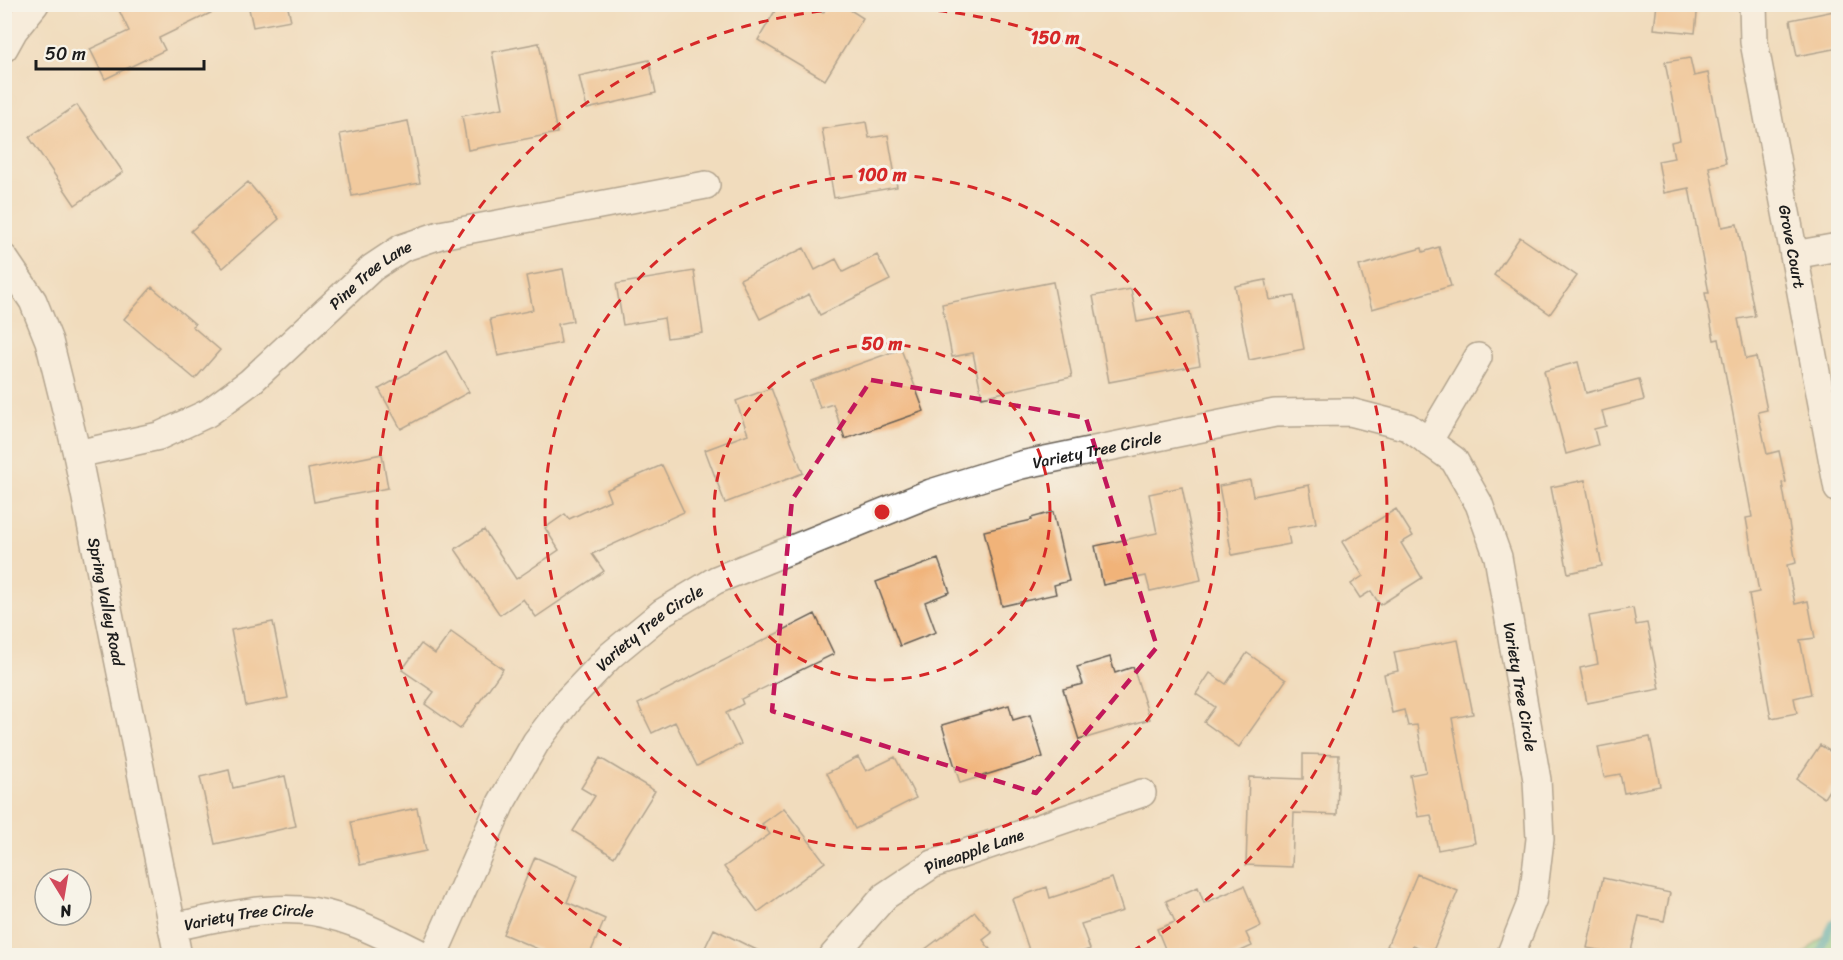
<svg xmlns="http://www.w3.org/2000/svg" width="1843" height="960" viewBox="0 0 1843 960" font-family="Sriracha,sans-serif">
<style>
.green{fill:#84d596;stroke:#507859;stroke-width:1.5}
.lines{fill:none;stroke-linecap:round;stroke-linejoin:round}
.stream{stroke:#3dadba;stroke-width:7}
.building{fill:#f1b379}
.minor-casing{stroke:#675f54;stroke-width:30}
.minor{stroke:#fff;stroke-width:27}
.marked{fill:none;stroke:#c2185b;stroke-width:4.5;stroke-dasharray:12 8;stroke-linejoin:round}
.ring{fill:none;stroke:#d62828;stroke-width:3;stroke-dasharray:10 8}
.labels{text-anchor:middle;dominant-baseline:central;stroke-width:6;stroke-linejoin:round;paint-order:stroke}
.street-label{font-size:16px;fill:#1c1c1c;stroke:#f7f3e8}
.centre{fill:#d62828;stroke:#f7f3e8;stroke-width:3}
.ring-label{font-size:18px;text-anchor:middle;font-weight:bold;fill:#d62828;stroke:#f7f3e8;stroke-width:6;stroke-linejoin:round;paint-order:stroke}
</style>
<rect width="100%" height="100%" fill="#f7f3e8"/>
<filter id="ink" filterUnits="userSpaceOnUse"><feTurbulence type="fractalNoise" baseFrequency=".0167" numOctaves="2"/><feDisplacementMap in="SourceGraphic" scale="12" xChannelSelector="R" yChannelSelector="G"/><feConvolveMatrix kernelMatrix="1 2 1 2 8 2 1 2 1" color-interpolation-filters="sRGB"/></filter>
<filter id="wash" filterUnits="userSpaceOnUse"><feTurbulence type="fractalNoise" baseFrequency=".008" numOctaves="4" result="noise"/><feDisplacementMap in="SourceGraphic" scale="24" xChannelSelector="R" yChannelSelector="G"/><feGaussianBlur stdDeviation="1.35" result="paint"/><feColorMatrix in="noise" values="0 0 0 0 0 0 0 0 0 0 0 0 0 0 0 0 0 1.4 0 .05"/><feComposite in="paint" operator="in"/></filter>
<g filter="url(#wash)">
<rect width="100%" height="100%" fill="#f1dcbd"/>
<!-- green -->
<path class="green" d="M 1838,923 L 1838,955 L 1802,955 Z"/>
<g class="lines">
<!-- stream -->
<path class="stream" d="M 1818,956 L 1832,923 L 1838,918"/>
</g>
<g id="blocks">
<!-- building -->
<path class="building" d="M 116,4 L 229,4 L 159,38 L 165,50 L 105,79 L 90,49 L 129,31 Z
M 248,4 L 287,4 L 291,20 L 253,27 Z
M 779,4 L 810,4 L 823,13 L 829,4 L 841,4 L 863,18 L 825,80 L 758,40 Z
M 1657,4 L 1698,4 L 1695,33 L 1654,29 Z
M 1839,10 L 1839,48 L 1797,56 L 1790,20 Z
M 539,43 L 557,133 L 468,150 L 462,116 L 503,108 L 492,52 Z
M 1690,58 L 1694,76 L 1708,73 L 1726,163 L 1709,167 L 1722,227 L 1737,224 L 1755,316 L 1738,319 L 1746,359 L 1756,357 L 1767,410 L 1758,412 L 1767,454 L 1779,451 L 1786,482 L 1782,483 L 1796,563 L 1787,565 L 1795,604 L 1808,601 L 1815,638 L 1800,640 L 1811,694 L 1794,698 L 1797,713 L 1771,718 L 1749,594 L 1759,592 L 1746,518 L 1752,517 L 1719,339 L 1714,340 L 1705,293 L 1709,293 L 1689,188 L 1664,193 L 1658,161 L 1674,158 L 1671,142 L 1680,140 L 1665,62 Z
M 649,60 L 656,93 L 587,109 L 579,76 Z
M 77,105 L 123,172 L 75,205 L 29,137 Z
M 408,121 L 420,183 L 352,196 L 340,134 Z
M 866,122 L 869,138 L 888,135 L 897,187 L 834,198 L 822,129 Z
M 248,182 L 279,219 L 223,268 L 191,231 Z
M 1520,237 L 1577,276 L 1550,314 L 1494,275 Z
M 1439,247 L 1451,286 L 1372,309 L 1359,266 L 1422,248 L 1423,252 Z
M 804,248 L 815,270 L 836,259 L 843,272 L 877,255 L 890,280 L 820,315 L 809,294 L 760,319 L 740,279 Z
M 563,269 L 573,321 L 558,324 L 561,343 L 498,356 L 490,319 L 533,310 L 526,276 Z
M 694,271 L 703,333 L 667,338 L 664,318 L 623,325 L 616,284 Z
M 1266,280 L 1270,300 L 1294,296 L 1304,349 L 1249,360 L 1235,286 Z
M 1053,282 L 1072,377 L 982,397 L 973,353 L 952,357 L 942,304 Z
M 152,287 L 195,324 L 192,326 L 220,350 L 195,379 L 124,319 Z
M 1131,289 L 1137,322 L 1190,312 L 1200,365 L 1109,382 L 1093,296 Z
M 901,349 L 924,411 L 845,439 L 833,404 L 820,408 L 811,381 Z
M 446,351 L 469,392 L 401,429 L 379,389 Z
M 1578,362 L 1586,393 L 1639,379 L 1644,400 L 1602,411 L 1606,426 L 1594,429 L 1598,445 L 1566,454 L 1544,371 Z
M 771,388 L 803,473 L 725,503 L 705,450 L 748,434 L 736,401 Z
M 382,454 L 388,488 L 314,502 L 308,469 Z
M 662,465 L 684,512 L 592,554 L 604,571 L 536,617 L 523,599 L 500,615 L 455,549 L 484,530 L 516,579 L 559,550 L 545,528 L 565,514 L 569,519 L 610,500 L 606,490 Z
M 1250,480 L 1253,496 L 1309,485 L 1316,523 L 1287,528 L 1290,544 L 1232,555 L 1219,486 Z
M 1585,480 L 1602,566 L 1568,573 L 1551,487 Z
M 1182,487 L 1201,580 L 1150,591 L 1146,576 L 1103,585 L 1095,546 L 1157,533 L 1149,494 Z
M 1396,509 L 1413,536 L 1401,543 L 1422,578 L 1380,605 L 1371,591 L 1360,598 L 1351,584 L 1363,576 L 1342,542 Z
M 1053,512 L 1069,581 L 1054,585 L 1056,594 L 1002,606 L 984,531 L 1032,520 L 1031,518 Z
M 938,559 L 950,592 L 925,602 L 936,632 L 900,646 L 876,582 Z
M 1633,608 L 1636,625 L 1647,623 L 1660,689 L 1587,703 L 1580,668 L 1598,664 L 1589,616 Z
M 815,614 L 834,654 L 741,699 L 743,704 L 726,713 L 741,744 L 697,766 L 675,722 L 652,733 L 638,704 Z
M 273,622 L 288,698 L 246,706 L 231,630 Z
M 451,632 L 503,669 L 460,729 L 425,704 L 434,692 L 402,670 L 421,644 L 435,654 Z
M 1458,640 L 1473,714 L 1452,718 L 1475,843 L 1438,850 L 1431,815 L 1418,817 L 1410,775 L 1426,772 L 1417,725 L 1408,726 L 1404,710 L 1392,713 L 1384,674 L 1398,671 L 1394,652 Z
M 1247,653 L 1286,680 L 1239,747 L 1204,722 L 1215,707 L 1196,694 L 1210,673 L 1226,684 Z
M 1110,657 L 1115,673 L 1133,667 L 1150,719 L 1079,740 L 1063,689 L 1083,684 L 1077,667 Z
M 1009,705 L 1013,720 L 1030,715 L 1043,757 L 960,783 L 942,725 Z
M 1650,737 L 1660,786 L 1624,793 L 1620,774 L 1604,777 L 1598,747 Z
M 1820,745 L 1839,757 L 1839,792 L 1831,787 L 1824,798 L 1797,779 Z
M 1303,754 L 1339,755 L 1337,815 L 1294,813 L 1292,867 L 1246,865 L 1249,777 L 1303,779 Z
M 858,757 L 866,771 L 895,757 L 916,798 L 855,829 L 827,773 Z
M 600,758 L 655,791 L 614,857 L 573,831 L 595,796 L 581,788 Z
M 229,770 L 233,788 L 285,776 L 296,826 L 215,844 L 200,777 Z
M 417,808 L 426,851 L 360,865 L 351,822 Z
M 784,808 L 825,862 L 758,912 L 724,867 L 770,834 L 762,824 Z
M 535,857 L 578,876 L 567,902 L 605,919 L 589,956 L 554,956 L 503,934 Z
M 1417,874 L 1458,891 L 1432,953 L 1413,945 L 1409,955 L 1387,946 Z
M 1112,878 L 1123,911 L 1081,924 L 1090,949 L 1071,956 L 1031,956 L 1012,899 L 1047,887 L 1050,898 Z
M 1603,878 L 1670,893 L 1664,921 L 1639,916 L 1630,956 L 1587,948 Z
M 1244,886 L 1261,926 L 1246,933 L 1252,946 L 1230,956 L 1168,956 L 1157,929 L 1175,922 L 1166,901 L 1198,887 L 1204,903 Z
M 975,912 L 992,933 L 983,940 L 995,956 L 916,956 Z
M 714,929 L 769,956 L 701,956 Z"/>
</g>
</g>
<g filter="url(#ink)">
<use href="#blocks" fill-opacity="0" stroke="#675f54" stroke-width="1.5"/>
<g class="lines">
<defs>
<g id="minor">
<path id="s1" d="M 1753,4 L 1754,42 L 1838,489"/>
<path d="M 4,48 L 14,30 L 35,4"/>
<path d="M 1794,255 L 1838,247"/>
<path id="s2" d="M 4,258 L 33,301 L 49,341 L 77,454 L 178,956"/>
<path d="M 1428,442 L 1478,357"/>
<path id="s3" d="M 77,454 L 159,436 L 208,413 L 250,382 L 372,268 L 402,248 L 440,235 L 706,185"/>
<path id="s4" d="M 172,927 C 214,919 256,907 300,910 C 344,913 386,937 425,956"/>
<path id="s5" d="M 433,956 L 501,803 L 536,742 L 568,700 L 611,655 L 663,612 L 716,580 L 931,493 L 1021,465 L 1275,413 L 1350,412 L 1408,427 L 1454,460 L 1479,504 L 1498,557 L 1537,780 L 1540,839 L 1533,898 L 1510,956"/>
<path id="s6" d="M 833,956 L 885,896 L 933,864 L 1142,793"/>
</g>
</defs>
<!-- minor casing -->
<use href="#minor" class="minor-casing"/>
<!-- minor -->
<use href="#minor" class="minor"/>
</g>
</g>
<!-- marked area -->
<path d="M0 0H1843V960H0ZM 871,380 L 1086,418 L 1157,647 L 1036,793 L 772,711 L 792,500 Z" fill="#f1dcbd" fill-opacity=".55" fill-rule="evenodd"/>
<path class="marked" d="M 871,380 L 1086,418 L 1157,647 L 1036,793 L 772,711 L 792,500 Z"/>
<!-- distance rings -->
<g class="ring">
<circle cx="882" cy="512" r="168"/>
<circle cx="882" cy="512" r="337"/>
<path d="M637 954A505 505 0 1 1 1127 954"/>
</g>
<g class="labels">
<!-- street labels -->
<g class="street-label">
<text stroke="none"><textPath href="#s1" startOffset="246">Grove Court</textPath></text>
<text stroke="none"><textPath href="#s3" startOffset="352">Pine Tree Lane</textPath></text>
<text stroke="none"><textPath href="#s5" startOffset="886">Variety Tree Circle</textPath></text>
<text stroke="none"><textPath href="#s2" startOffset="362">Spring Valley Road</textPath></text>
<text stroke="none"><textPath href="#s5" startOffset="400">Variety Tree Circle</textPath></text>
<text stroke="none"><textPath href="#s5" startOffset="1498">Variety Tree Circle</textPath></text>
<text stroke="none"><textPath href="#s6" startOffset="180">Pineapple Lane</textPath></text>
<text stroke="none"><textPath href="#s4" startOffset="78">Variety Tree Circle</textPath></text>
</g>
</g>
<circle cx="882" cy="512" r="9" class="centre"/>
<g class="ring-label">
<text x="1055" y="44">150 m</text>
<text x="882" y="181">100 m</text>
<text x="882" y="350">50 m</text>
</g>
<!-- margin -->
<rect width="1843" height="960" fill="none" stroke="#f7f3e8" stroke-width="24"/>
<!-- north arrow -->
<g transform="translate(63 897) rotate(169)"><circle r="28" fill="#f7f3e8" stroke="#9f9d96" stroke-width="1.5"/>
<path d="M0-4.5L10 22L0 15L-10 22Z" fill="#d1495b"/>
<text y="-9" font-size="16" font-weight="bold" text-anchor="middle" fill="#1c1c1c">N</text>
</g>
<!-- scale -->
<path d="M36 60v9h168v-9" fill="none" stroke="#1c1c1c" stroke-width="3"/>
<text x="45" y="60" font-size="18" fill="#1c1c1c" stroke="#f7f3e8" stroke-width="4.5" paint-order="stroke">50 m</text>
</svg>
